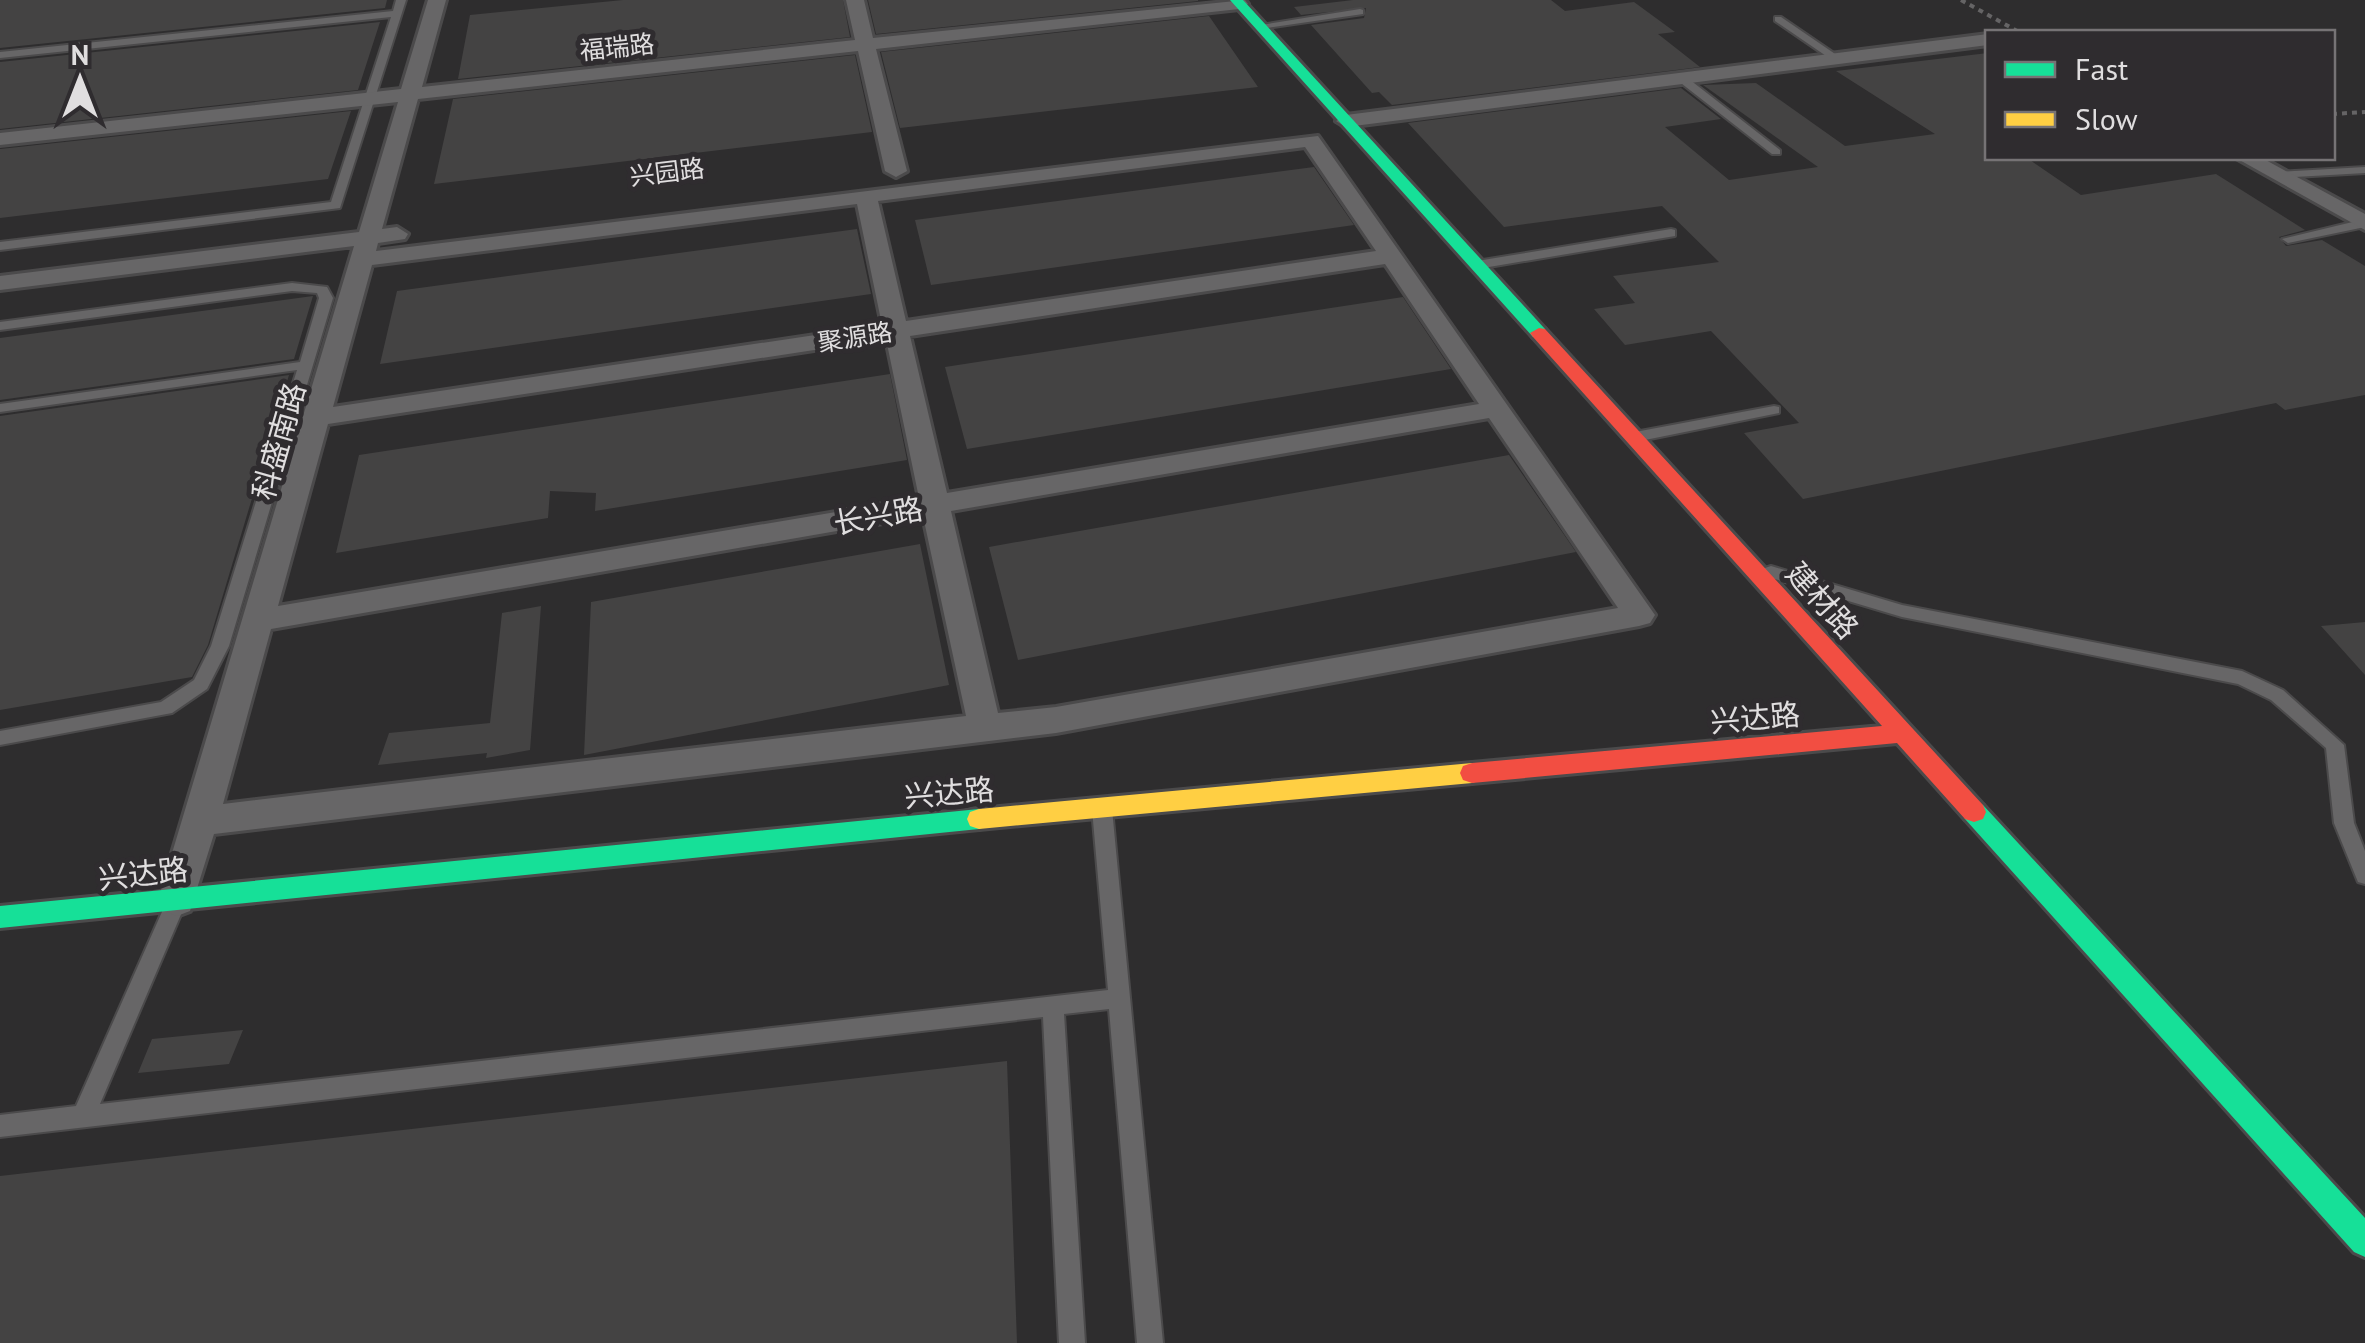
<svg xmlns="http://www.w3.org/2000/svg" width="2365" height="1343" viewBox="0 0 2365 1343" font-family="'PT Sans','Noto Sans SC',sans-serif">
<style>
.building{fill:#444343}
.lines{fill:none;stroke-linecap:round;stroke-linejoin:round}
.lane-casing{stroke:#4b4a4b;stroke-width:4}
.street-casing{stroke:#4b4a4b;stroke-width:6}
.fast-casing{stroke:#4b4a4b;stroke-width:6}
.slow-casing{stroke:#4b4a4b;stroke-width:6}
.jam-casing{stroke:#4b4a4b;stroke-width:6}
.path{stroke:#656465;stroke-width:4;stroke-dasharray:5 5;stroke-linecap:butt}
.lane{fill:#676667;fill-rule:evenodd}
.street{fill:#676667;fill-rule:evenodd}
.fast{fill:#16e098;fill-rule:evenodd}
.slow{fill:#ffcf43;fill-rule:evenodd}
.jam{fill:#f24e42;fill-rule:evenodd}
.labels{text-anchor:middle;dominant-baseline:central;stroke-width:10;stroke-linejoin:round;paint-order:stroke}
.far-street-label{font-size:25px;fill:#e0dedf;stroke:#2f2c2f}
.street-label{font-size:30px;fill:#e0dedf;stroke:#2f2c2f}
</style>
<rect width="100%" height="100%" fill="#2e2d2e"/>
<!-- building -->
<path class="building" d="M 0,0 L 387,0 L 385,8 L 0,48 Z
M 623,0 L 843,0 L 850,37 L 458,79 L 470,15 Z
M 868,0 L 1198,0 L 1198,1 L 876,34 Z
M 1353,0 L 1551,0 L 1565,11 L 1634,2 L 1675,32 L 1658,34 L 1700,67 L 1392,105 L 1379,92 L 1372,93 L 1311,25 L 1364,18 L 1366,8 L 1301,15 L 1294,7 Z
M 1209,16 L 1258,87 L 900,128 L 881,52 Z
M 380,22 L 358,90 L 0,129 L 0,62 Z
M 1988,53 L 1988,158 L 2027,158 L 2081,195 L 2216,174 L 2305,230 L 2279,237 L 2286,246 L 2322,240 L 2365,266 L 2365,395 L 2285,410 L 2276,403 L 1803,499 L 1744,433 L 1799,423 L 1711,331 L 1625,345 L 1594,309 L 1635,303 L 1613,276 L 1719,262 L 1662,206 L 1504,227 L 1408,123 L 1681,88 L 1721,119 L 1665,127 L 1729,180 L 1818,167 L 1703,85 L 1756,83 L 1845,146 L 1935,134 L 1836,71 Z
M 855,55 L 872,132 L 434,184 L 453,99 Z
M 351,111 L 328,179 L 0,218 L 0,149 Z
M 1314,167 L 1354,225 L 931,285 L 915,220 Z
M 857,229 L 871,294 L 380,364 L 397,291 Z
M 313,296 L 294,359 L 0,400 L 0,338 Z
M 1403,297 L 1451,369 L 967,449 L 945,367 Z
M 890,374 L 907,460 L 595,511 L 596,493 L 550,491 L 548,518 L 336,553 L 359,455 Z
M 289,375 L 208,645 L 192,677 L 0,710 L 0,416 Z
M 1509,455 L 1576,552 L 1018,660 L 989,547 Z
M 920,544 L 949,685 L 584,755 L 591,602 Z
M 541,606 L 530,750 L 486,758 L 487,753 L 378,765 L 389,733 L 490,723 L 502,613 Z
M 2365,622 L 2365,675 L 2321,626 Z
M 243,1030 L 229,1064 L 138,1073 L 152,1039 Z
M 1007,1061 L 1017,1343 L 0,1343 L 0,1176 Z"/>
<g class="lines">
<defs>
<path id="lane" d="M 396,0 L 406,0 L 340,208 L 0,250 L 0,242 L 331,202 L 391,17 L 0,58 L 0,52 L 393,11 Z
M 1360,9 L 1363,10 L 1363,14 L 1260,29 L 1255,26 Z
M 1775,17 L 1781,17 L 1841,58 L 1832,60 L 1775,21 Z
M 1677,76 L 1685,76 L 1780,150 L 1780,154 L 1772,154 L 1677,80 Z
M 2365,167 L 2365,173 L 2278,178 L 2272,175 L 2278,172 Z
M 2365,219 L 2365,227 L 2288,243 L 2282,239 Z
M 1671,229 L 1675,230 L 1675,236 L 1477,269 L 1471,265 L 1477,261 Z
M 292,283 L 327,287 L 333,298 L 229,646 L 207,689 L 172,713 L 0,745 L 0,731 L 161,702 L 194,680 L 211,646 L 297,370 L 0,412 L 0,404 L 300,362 L 319,298 L 317,293 L 292,291 L 0,330 L 0,322 Z
M 1774,406 L 1779,407 L 1779,413 L 1635,442 L 1628,437 L 1635,432 Z
M 1771,566 L 1902,605 L 2242,671 L 2283,690 L 2344,745 L 2354,823 L 2365,851 L 2365,884 L 2358,882 L 2334,823 L 2326,748 L 2271,700 L 2238,684 L 1902,617 L 1765,576 L 1763,572 L 1765,568 Z
M 1102,801 L 1109,803 L 1112,809 L 1163,1343 L 1137,1343 L 1109,1009 L 1064,1014 L 1085,1343 L 1059,1343 L 1043,1017 L 0,1137 L 0,1115 L 76,1106 L 165,905 L 168,899 L 175,896 L 182,899 L 185,905 L 100,1104 L 1108,990 L 1092,809 L 1095,803 Z"/>
<path id="street" d="M 428,0 L 446,0 L 422,87 L 855,40 L 846,0 L 864,0 L 873,38 L 1245,0 L 1248,4 L 1239,9 L 876,49 L 907,171 L 896,177 L 885,171 L 858,51 L 418,99 L 382,229 L 397,227 L 408,234 L 405,239 L 378,243 L 376,251 L 1318,136 L 1655,615 L 1650,623 L 1639,626 L 1056,733 L 214,834 L 190,911 L 177,916 L 164,911 L 158,900 L 354,246 L 0,290 L 0,276 L 359,232 L 398,102 L 0,145 L 0,133 L 401,89 ZM 1305,147 L 1376,251 L 906,321 L 878,201 ZM 857,204 L 882,325 L 333,407 L 372,265 ZM 1385,264 L 1479,404 L 947,493 L 910,336 ZM 886,339 L 919,498 L 278,606 L 328,424 ZM 1489,418 L 1618,608 L 1056,707 L 998,713 L 951,511 ZM 923,516 L 966,716 L 223,804 L 271,629 Z
M 1988,34 L 1988,45 L 1346,127 L 1336,121 L 1346,115 Z
M 2236,158 L 2262,158 L 2365,214 L 2365,230 Z"/>
<path id="fast" d="M 1230,0 L 1243,0 L 1545,329 L 1545,337 L 1533,337 Z
M 1974,802 L 1983,805 L 2365,1218 L 2365,1257 L 2354,1252 L 1965,819 L 1962,812 L 1965,805 Z
M 979,809 L 988,812 L 991,819 L 988,826 L 979,829 L 0,928 L 0,906 Z"/>
<path id="slow" d="M 1472,763 L 1481,766 L 1484,773 L 1481,780 L 1472,783 L 979,829 L 970,826 L 967,819 L 970,812 L 979,809 Z"/>
<path id="jam" d="M 1539,328 L 1545,329 L 1983,805 L 1986,812 L 1983,819 L 1974,822 L 1965,819 L 1897,743 L 1472,783 L 1463,780 L 1460,773 L 1463,766 L 1472,763 L 1882,726 L 1533,337 L 1530,333 Z"/>
</defs>
<!-- lane casing -->
<use href="#lane" class="lane-casing"/>
<!-- street casing -->
<use href="#street" class="street-casing"/>
<!-- fast casing -->
<use href="#fast" class="fast-casing"/>
<!-- slow casing -->
<use href="#slow" class="slow-casing"/>
<!-- jam casing -->
<use href="#jam" class="jam-casing"/>
<!-- path -->
<path class="path" d="M 1961,0 L 2019,32
M 2332,114 L 2365,112"/>
<!-- lane -->
<use href="#lane" class="lane"/>
<!-- street -->
<use href="#street" class="street"/>
<!-- fast -->
<use href="#fast" class="fast"/>
<!-- slow -->
<use href="#slow" class="slow"/>
<!-- jam -->
<use href="#jam" class="jam"/>
</g>
<g class="labels">
<!-- far-street labels -->
<g class="far-street-label">
<text transform="translate(617 47) rotate(-6)">福瑞路</text>
<text transform="translate(667 172) rotate(-7)">兴园路</text>
<text transform="translate(855 337) rotate(-9)">聚源路</text>
</g>
<!-- street labels -->
<g class="street-label">
<text transform="translate(278 441) rotate(-74)">科盛南路</text>
<text transform="translate(878 515) rotate(-10)">长兴路</text>
<text transform="translate(1823 600) rotate(48)">建材路</text>
<text transform="translate(1755 717) rotate(-5)">兴达路</text>
<text transform="translate(949 792) rotate(-5)">兴达路</text>
<text transform="translate(143 873) rotate(-6)">兴达路</text>
</g>
</g>
<!-- legend -->
<rect x="1985" y="30" width="350" height="130" fill="#2f2c2f" stroke="#767375" stroke-width="2.5"/>
<rect x="2005" y="62" width="50" height="15" fill="#16e098" stroke="#767375" stroke-width="2.5"/>
<text x="2075" y="80" font-size="30" fill="#e0dedf">Fast</text>
<rect x="2005" y="112" width="50" height="15" fill="#ffcf43" stroke="#767375" stroke-width="2.5"/>
<text x="2075" y="130" font-size="30" fill="#e0dedf">Slow</text>
<!-- north arrow -->
<g transform="translate(80 80)" stroke="#2f2c2f" stroke-width="8" paint-order="stroke">
<path d="M0-8L18 38L0 25L-18 38Z" fill="#e0dedf"/>
<text y="-15" font-size="28" font-weight="bold" text-anchor="middle" fill="#e0dedf">N</text>
</g>
</svg>
